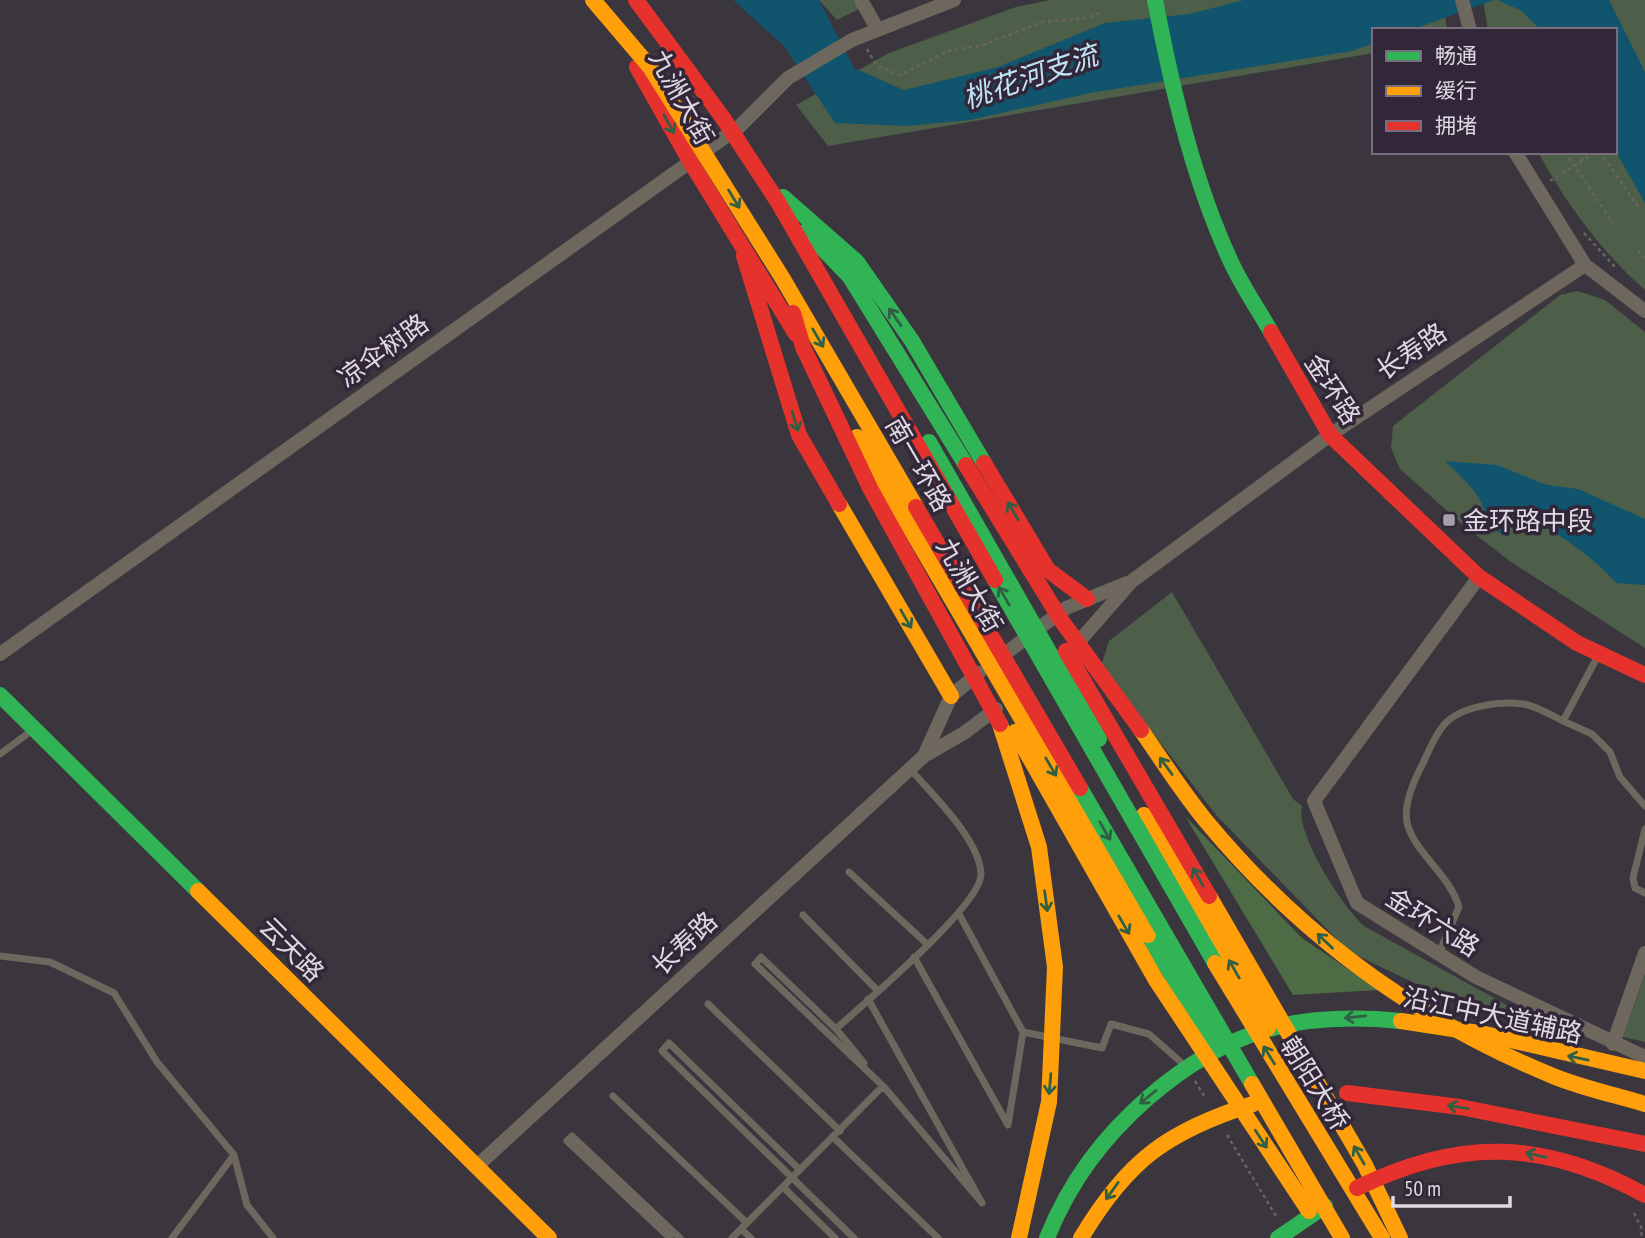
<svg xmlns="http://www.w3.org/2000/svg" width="1645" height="1238" viewBox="0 0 1645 1238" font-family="'PT Sans Narrow','Noto Sans SC',sans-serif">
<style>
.green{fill:#4d5f48}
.forest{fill:#4d6b44}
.water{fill:#10546d}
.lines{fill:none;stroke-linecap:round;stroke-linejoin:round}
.path{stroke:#69645f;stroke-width:2.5;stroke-dasharray:3.5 3.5;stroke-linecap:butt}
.lane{stroke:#6d675e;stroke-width:7}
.street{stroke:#6d675e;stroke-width:14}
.fast{stroke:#30b455;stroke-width:16}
.slow{stroke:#ff9f0a;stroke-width:16}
.jam{stroke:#e5322d;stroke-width:16}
.path-bridge{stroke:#69645f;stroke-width:2.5;stroke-dasharray:3.5 3.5;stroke-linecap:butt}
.fast-bridge{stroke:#30b455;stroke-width:16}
.slow-bridge{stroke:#ff9f0a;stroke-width:16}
.jam-bridge{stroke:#e5322d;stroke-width:16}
.oneway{stroke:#315f44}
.poi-dot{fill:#a6a0aa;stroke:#322738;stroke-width:2.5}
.labels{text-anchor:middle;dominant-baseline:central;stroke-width:7;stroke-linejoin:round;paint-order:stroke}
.street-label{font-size:26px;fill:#e0d9e4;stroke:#322738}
.poi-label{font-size:26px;fill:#e0d9e4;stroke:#322738;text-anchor:start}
.water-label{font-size:28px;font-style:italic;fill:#c0e3f4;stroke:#322738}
</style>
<rect width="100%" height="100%" fill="#3b353e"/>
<!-- green -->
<path class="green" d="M 819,0 L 854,0 L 859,9 L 837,20 Z
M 1050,0 L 1443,0 L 1447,30 L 1374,30 L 1374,53 L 828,146 L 796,105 L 889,53 L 1016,7 Z
M 1483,0 L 1645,0 L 1645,290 C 1602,253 1565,202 1538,152 L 1615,152 L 1615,30 L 1488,30 Z
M 1578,291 L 1605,300 L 1645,332 L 1645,648 L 1511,562 L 1462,524 L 1400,469 L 1391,448 L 1393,426 L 1560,295 Z
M 1172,592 L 1293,799 L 1302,806 C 1295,834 1343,907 1364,926 L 1523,1014 L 1439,995 L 1348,951 L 1217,816 L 1101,666 L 1109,641 Z
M 1645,975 L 1645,1042 L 1623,1037 Z"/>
<!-- forest -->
<path class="forest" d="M 1185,816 L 1302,938 L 1379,990 L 1293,995 Z"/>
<!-- water -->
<path class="water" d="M 733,0 L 819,0 L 854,68 L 904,90 L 998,67 L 1105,23 L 1189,14 L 1244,0 L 1494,0 L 1411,30 L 1374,30 L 1374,43 L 1352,51 L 1090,93 L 970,120 L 906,126 L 835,123 L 784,46 Z
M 1497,0 L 1609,0 L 1645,72 L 1645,203 L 1615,150 L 1615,30 L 1541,30 L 1520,10 Z
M 1445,461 L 1497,465 L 1547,485 L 1578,489 L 1645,519 L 1645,585 L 1616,583 C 1600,563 1549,523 1524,520 C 1519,519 1512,521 1507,521 L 1509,537 L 1489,528 C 1485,496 1467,483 1445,461 Z"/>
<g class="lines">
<!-- path -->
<path class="path" d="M 867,49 L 877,66 L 900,75 L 948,51 L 983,45 L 1042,22 L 1087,18 L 1101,12
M 1565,152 L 1613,223
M 1579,152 L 1583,160
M 1600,152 L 1640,209
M 1550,181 L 1596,152
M 1584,233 L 1615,267
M 1638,251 L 1645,258
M 1195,1081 L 1206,1099
M 1227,1135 L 1276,1216"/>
<!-- lane -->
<path class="lane" d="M 1599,654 L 1563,721 L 1592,734 L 1610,752 L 1620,777 L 1645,806
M 0,754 L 34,729
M 1645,829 L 1633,878 L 1635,888 L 1645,893
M 849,872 L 927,944
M 959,914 L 1023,1032 L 1102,1048 L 1111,1024 L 1149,1034 L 1183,1064
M 803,915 L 878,991
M 1439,953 L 1459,907 C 1449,874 1417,855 1408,826 C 1402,808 1412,785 1420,769 C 1427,756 1433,738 1443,726 C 1459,706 1499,701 1523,704 C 1536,706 1551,715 1563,721
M 0,956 L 50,962 L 114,993 L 157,1062 L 234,1155 L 247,1205 L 273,1238
M 914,957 L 1008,1125 L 1023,1032
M 708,1004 L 840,1131
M 836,1029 L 761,957 L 755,964 L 884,1087 L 982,1203 L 868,999
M 864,1063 L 836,1029 C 863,1004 982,905 981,874 C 980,840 932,794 910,769
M 613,1096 L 747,1223
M 833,1137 L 938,1238
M 800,1170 L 669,1043 L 662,1051 L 854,1238
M 783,1187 L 835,1238
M 741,1229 L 751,1238
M 172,1238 L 234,1155
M 670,1238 L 567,1141 L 572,1136 L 680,1238
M 732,1238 L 883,1086"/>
<!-- street -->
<path class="street" d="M 861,0 L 878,30
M 1462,0 L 1470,30
M 1515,152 L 1585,265 L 1645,311
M 1479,577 L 1314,801 L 1357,903 L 1476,977 L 1645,1057
M 1075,646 L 1132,581 L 1330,435 L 1585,265
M 0,654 L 739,127 L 788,78 L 852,40 L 954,0
M 998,659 L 1066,608 L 1127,583
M 924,756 L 951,696 L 979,673
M 1613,1044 L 1645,953
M 477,1166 L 924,756 L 964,733 L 996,709"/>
<!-- fast -->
<path class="fast" d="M 1155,0 C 1172,88 1193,180 1231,262 C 1242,286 1258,309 1271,332
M 783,197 L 857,262 L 912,341 L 984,463
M 929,442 L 1099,739
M 0,695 L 198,891
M 1148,935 L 1215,1048
M 1047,1238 C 1070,1181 1103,1137 1149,1097 C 1228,1029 1298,1011 1401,1021"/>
<!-- slow -->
<path class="slow" d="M 857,437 L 1148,935
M 839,504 L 951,696
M 1144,815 L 1268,1028
M 198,891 L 549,1238
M 1401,1021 L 1485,1034 L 1645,1071"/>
<!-- jam -->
<path class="jam" d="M 636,0 L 723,118
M 637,67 L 690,161 L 796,334
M 744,256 L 799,435 L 839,504
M 1271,332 L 1330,435 L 1479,577 L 1577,643 L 1645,675
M 984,463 L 1048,570 L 1087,599
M 1347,1093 L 1460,1107 L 1645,1144"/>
<!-- path-bridge -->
<path class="path-bridge" d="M 1634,1213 L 1642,1229 L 1641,1238"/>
<!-- fast-bridge -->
<path class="fast-bridge" d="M 806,231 L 850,277 L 966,465
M 995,580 L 1215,963
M 1080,788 L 1252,1084
M 1278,1238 L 1325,1206"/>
<!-- slow-bridge -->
<path class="slow-bridge" d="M 593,0 L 650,67 L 783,279 L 916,507
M 1000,724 L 1039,847 L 1055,967 L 1049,1102 L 1019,1238
M 1141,730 C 1162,760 1182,792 1206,821 C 1301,936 1416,1020 1553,1076 C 1582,1088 1615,1095 1645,1104
M 1015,732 L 1156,980 L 1309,1211
M 1209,896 L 1365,1165 L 1400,1238
M 1215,963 L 1382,1238
M 1252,1084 L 1342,1238
M 1081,1238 C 1127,1161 1167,1131 1253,1104"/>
<!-- jam-bridge -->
<path class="jam-bridge" d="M 723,118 L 778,202 L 995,580
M 793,313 L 803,347 L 870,488 L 1000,724
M 966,465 L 1061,620 L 1141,730
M 916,507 L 1080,788
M 1066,651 L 1209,896
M 1357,1188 C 1460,1137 1545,1140 1645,1195"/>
</g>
<!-- one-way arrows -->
<defs><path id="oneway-shaft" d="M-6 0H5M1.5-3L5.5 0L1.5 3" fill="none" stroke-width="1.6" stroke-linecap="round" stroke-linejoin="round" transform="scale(1.75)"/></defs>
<g class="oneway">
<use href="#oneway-shaft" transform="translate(669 124) rotate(61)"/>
<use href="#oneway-shaft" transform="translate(734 199) rotate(59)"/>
<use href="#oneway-shaft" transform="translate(895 317) rotate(-125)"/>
<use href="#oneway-shaft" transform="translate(818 338) rotate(60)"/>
<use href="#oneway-shaft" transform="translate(795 421) rotate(73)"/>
<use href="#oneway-shaft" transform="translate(1013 511) rotate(-121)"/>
<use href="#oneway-shaft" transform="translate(1004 596) rotate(-120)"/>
<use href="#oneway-shaft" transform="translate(906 619) rotate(60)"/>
<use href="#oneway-shaft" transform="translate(1166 766) rotate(-126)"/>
<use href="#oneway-shaft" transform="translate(1051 767) rotate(60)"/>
<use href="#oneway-shaft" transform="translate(1105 831) rotate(60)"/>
<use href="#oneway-shaft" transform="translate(1198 877) rotate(-120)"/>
<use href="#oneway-shaft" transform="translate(1046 901) rotate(82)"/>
<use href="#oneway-shaft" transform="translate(1124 925) rotate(60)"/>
<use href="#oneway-shaft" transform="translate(1325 941) rotate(-136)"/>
<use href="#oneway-shaft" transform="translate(1234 969) rotate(-120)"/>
<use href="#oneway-shaft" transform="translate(1355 1017) rotate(174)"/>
<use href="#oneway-shaft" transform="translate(1269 1055) rotate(-122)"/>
<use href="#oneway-shaft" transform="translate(1578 1058) rotate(-168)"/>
<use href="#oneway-shaft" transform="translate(1050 1084) rotate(95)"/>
<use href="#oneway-shaft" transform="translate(1148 1097) rotate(141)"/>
<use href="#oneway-shaft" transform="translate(1458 1107) rotate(-171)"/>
<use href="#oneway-shaft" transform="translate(1261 1139) rotate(57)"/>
<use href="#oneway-shaft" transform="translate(1359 1155) rotate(-120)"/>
<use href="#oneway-shaft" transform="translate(1536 1155) rotate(-167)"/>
<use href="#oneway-shaft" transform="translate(1112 1191) rotate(126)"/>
</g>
<!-- markers -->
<rect class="poi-dot" x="1442" y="513" width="14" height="14" rx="3.5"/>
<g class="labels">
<!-- street labels -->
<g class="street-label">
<text transform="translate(682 97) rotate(61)">九洲大街</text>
<text transform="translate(383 350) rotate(-36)">凉伞树路</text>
<text transform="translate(1411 351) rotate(-34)">长寿路</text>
<text transform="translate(1333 389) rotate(57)">金环路</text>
<text transform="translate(919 464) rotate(60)">南一环路</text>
<text transform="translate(970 585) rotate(60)">九洲大街</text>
<text transform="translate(1433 922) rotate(32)">金环六路</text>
<text transform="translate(684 943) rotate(-43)">长寿路</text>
<text transform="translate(292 949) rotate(45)">云天路</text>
<text transform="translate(1493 1015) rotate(12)">沿江中大道辅路</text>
<text transform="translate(1315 1083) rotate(58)">朝阳大桥</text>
</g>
<!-- poi labels -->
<g class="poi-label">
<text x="1463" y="520">金环路中段</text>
</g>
<!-- water labels -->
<g class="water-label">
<text transform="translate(1030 76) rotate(-19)">桃花河支流</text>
</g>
</g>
<!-- legend -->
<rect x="1372" y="28" width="245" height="126" fill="#322738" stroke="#786e7d" stroke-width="2"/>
<rect x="1386" y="51" width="35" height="10" fill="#30b455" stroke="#786e7d" stroke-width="2"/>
<text x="1435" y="63" font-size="21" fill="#e0d9e4">畅通</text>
<rect x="1386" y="86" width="35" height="10" fill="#ff9f0a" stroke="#786e7d" stroke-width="2"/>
<text x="1435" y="98" font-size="21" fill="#e0d9e4">缓行</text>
<rect x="1386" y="121" width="35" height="10" fill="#e5322d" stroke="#786e7d" stroke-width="2"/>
<text x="1435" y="133" font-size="21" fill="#e0d9e4">拥堵</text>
<!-- scale -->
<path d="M1393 1196v10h117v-10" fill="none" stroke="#e0d9e4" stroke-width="3.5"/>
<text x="1404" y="1196" font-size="21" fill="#e0d9e4" stroke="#322738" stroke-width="5" paint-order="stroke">50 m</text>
</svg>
